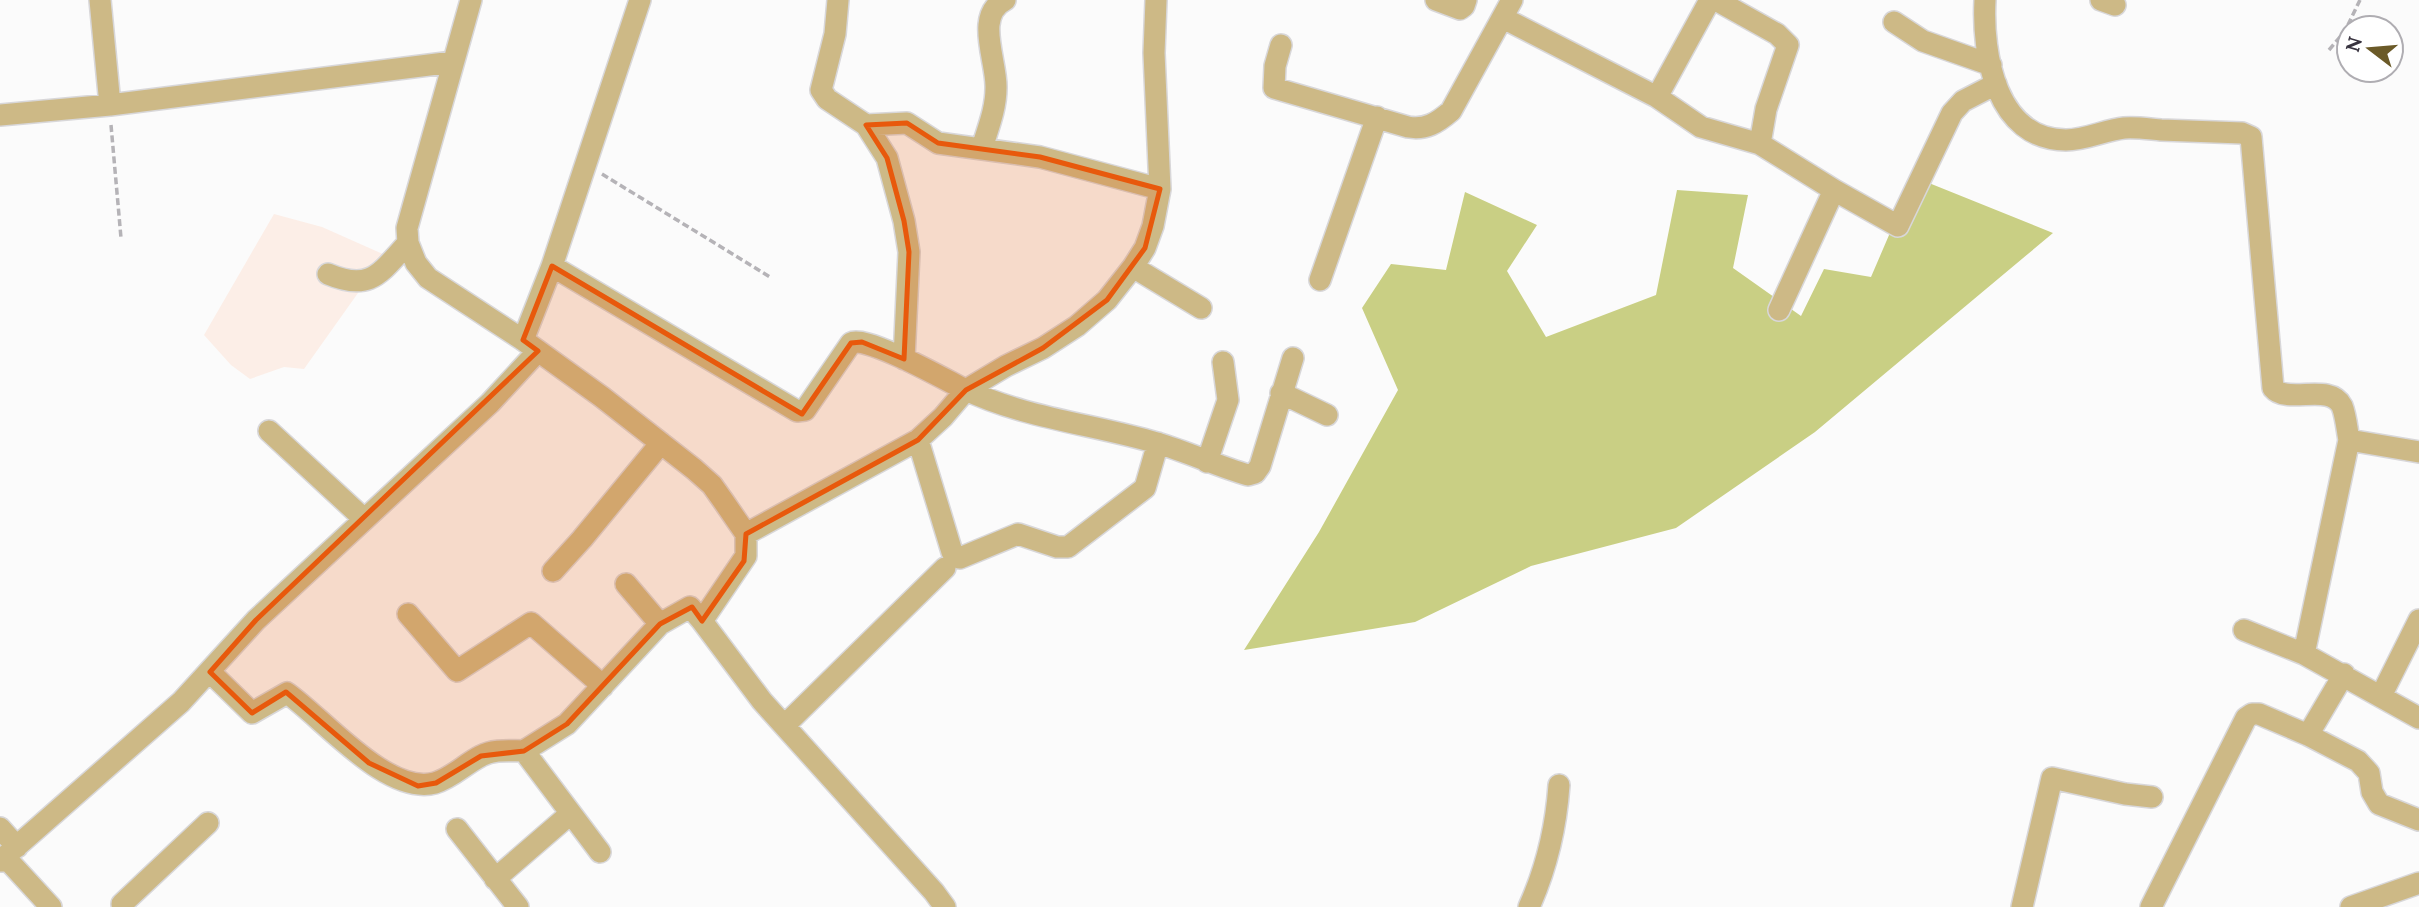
<svg xmlns="http://www.w3.org/2000/svg" width="2419" height="907" viewBox="0 0 2419 907" font-family="Lora,serif">
<style>
.industrial{fill:#fceee7}
.forest{fill:#c9cf84}
.lines{fill:none;stroke-linecap:round;stroke-linejoin:round}
.minor-casing{stroke:#d8d7d9;stroke-width:24}
.path{stroke:#b5b3b7;stroke-width:3.5;stroke-dasharray:7 3.5;stroke-linecap:butt}
.minor{stroke:#cdb986;stroke-width:21}
.marked{fill:#e8590c;fill-opacity:0.2;stroke:#e8590c;stroke-width:5;stroke-linejoin:round}
</style>
<rect width="100%" height="100%" fill="#fbfbfb"/>
<!-- industrial -->
<path class="industrial" d="M 274,214 L 322,227 L 385,255 L 304,369 L 284,367 L 250,379 L 231,365 L 204,335 Z"/>
<!-- forest -->
<path class="forest" d="M 1914,177 L 2053,233 L 1815,432 L 1676,528 L 1531,566 L 1415,622 L 1244,650 L 1319,532 L 1398,390 L 1362,308 L 1391,264 L 1446,270 L 1465,192 L 1537,225 L 1507,271 L 1546,337 L 1656,295 L 1677,190 L 1748,195 L 1733,268 L 1801,316 L 1824,269 L 1871,277 Z"/>
<g class="lines">
<defs>
<path id="minor" d="M 100,0 L 110,105
M 471,0 L 407,228 L 408,243 L 416,263 L 428,278 L 523,340 L 602,397 L 694,469 L 712,485 L 724,502 L 746,534 L 746,556 L 702,621 L 762,701 L 934,892 L 945,907
M 838,0 L 835,34 L 821,90 L 827,99 L 866,125 L 887,158 L 904,221 L 909,252 L 904,359
M 1436,0 L 1460,9 L 1464,6 L 1466,0
M 1716,0 L 1777,34 L 1788,45 L 1766,109 L 1760,144 L 1834,190 L 1779,310
M 1985,0 C 1982,54 1996,140 2066,140 C 2086,140 2105,130 2124,128 C 2136,127 2149,129 2161,130 C 2188,131 2215,132 2242,133 L 2251,137 L 2273,388 C 2287,405 2330,382 2342,406 C 2346,416 2347,430 2349,440 L 2304,654 L 2419,718
M 2101,0 L 2115,5
M 1503,18 L 1657,97 L 1701,127 L 1760,144
M 1894,22 L 1923,41 L 1991,65
M 1281,45 L 1275,66 L 1274,88 L 1408,127 C 1426,130 1437,123 1451,111 L 1512,0
M 1657,97 L 1710,0
M 0,115 L 110,105 L 453,62
M 866,125 L 907,123 L 938,143 L 1040,157 L 1160,189
M 982,148 C 988,128 996,109 996,88 C 997,61 974,15 1005,0
M 1834,190 L 1898,226 L 1952,113 L 1963,101 L 1996,84
M 552,266 L 797,411 L 805,410 L 851,343 C 866,335 944,379 962,388 C 1023,418 1093,424 1157,443 C 1188,452 1217,466 1248,475 L 1255,473 L 1260,466 L 1293,358
M 1133,267 L 1201,308
M 328,274 C 371,292 380,273 408,243
M 1320,280 L 1377,117
M 523,340 L 552,266 L 640,0
M 1281,393 L 1327,415
M 269,431 L 364,519
M 918,440 L 952,552 L 960,558 L 1018,534 L 1057,547 L 1068,547 L 1145,488 L 1158,443
M 2349,440 L 2419,452
M 1207,462 L 1228,400 L 1223,362
M 746,534 L 918,440 L 943,417 L 966,390 L 1006,366 L 1043,348 L 1077,326 L 1107,300 L 1133,267 L 1145,248 L 1153,226 L 1160,189 L 1154,53 L 1156,0
M 553,571 L 582,539 L 661,443
M 626,584 L 660,624
M 408,614 L 457,671 L 531,623 L 603,686
M 2244,630 L 2304,654
M 210,672 L 252,713 L 287,693 C 323,718 387,796 435,783 C 452,778 465,764 481,756 C 494,749 509,751 524,751
M 2381,696 L 2419,620
M 785,725 L 945,568
M 2308,735 L 2344,674
M 0,828 L 17,847
M 457,829 L 518,907
M 600,852 L 524,751 L 567,724 L 660,624 L 690,607 L 702,621
M 5,857 L 51,907
M 0,861 L 181,702 L 256,620 L 490,403 L 538,351
M 495,879 L 569,815
M 122,904 L 208,823
M 1529,907 C 1547,867 1556,828 1559,785
M 2022,907 L 2052,778 L 2125,794 L 2152,797
M 2151,907 L 2246,718 L 2252,714 L 2259,714 L 2308,735 L 2358,761 L 2369,773 L 2372,792 L 2379,804 L 2419,820
M 2351,907 L 2419,883"/>
</defs>
<!-- minor casing -->
<use href="#minor" class="minor-casing"/>
<!-- path -->
<path class="path" d="M 2329,50 L 2345,31 L 2360,0
M 111,125 L 121,238
M 602,174 L 770,277"/>
<!-- minor -->
<use href="#minor" class="minor"/>
</g>
<!-- marked area -->
<path class="marked" d="M 907,123 L 938,143 L 1040,157 L 1160,189 L 1145,248 L 1107,300 L 1043,348 L 966,390 L 918,440 L 746,534 L 744,561 L 702,621 L 692,607 L 660,624 L 567,724 L 524,751 L 481,756 L 436,783 L 418,786 L 369,763 L 286,692 L 252,713 L 210,672 L 256,620 L 538,351 L 523,340 L 552,266 L 802,414 L 851,343 L 862,342 L 904,359 L 909,252 L 904,221 L 887,158 L 866,125 Z"/>
<!-- north arrow -->
<g transform="translate(2370 49) rotate(286)"><circle r="33" fill="#ffffff" stroke="#afadb2" stroke-width="2"/>
<path d="M0-5L12 26L0 18L-12 26Z" fill="#6b5a28"/>
<text y="-10" font-size="19" font-weight="bold" text-anchor="middle" fill="#38333f">N</text>
</g>
</svg>
